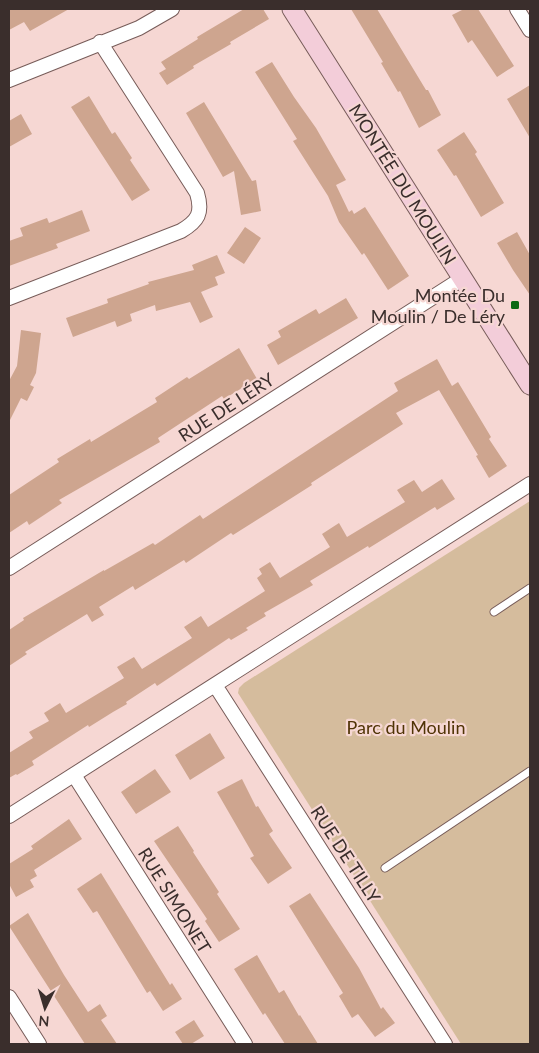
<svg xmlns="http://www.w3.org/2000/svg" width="539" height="1053" viewBox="0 0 539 1053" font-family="Lato,sans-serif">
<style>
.green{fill:#d5bc9d}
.building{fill:#cea58f}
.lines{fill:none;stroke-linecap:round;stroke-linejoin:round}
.lane-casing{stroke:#775c59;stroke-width:9}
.street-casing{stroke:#775c59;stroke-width:16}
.secondary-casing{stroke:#775c59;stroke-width:21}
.lane{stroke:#fff;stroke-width:7}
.street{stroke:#fff;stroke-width:14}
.secondary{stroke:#f3cdd9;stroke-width:19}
.poi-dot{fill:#0b6a14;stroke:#f6d7d3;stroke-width:2}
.labels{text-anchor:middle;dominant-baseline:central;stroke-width:4.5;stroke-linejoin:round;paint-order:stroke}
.street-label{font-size:18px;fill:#3a2e2c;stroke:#f6d7d3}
.poi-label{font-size:18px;fill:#3a2e2c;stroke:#f6d7d3;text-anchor:end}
.park-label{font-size:18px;fill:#503406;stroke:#f6d7d3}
</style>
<rect width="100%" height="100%" fill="#f6d7d3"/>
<!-- green -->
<path class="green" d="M 530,501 L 530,1044 L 461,1044 L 238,693 L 239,688 L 244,683 Z"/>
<!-- building -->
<path class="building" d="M 9,9 L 69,9 L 30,31 L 24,22 L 9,30 Z
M 244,9 L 263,9 L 269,19 L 230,42 L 231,44 L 193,66 L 194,68 L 167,85 L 159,73 L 166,69 L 161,62 L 198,39 L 197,37 Z
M 351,9 L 377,9 L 426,90 L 428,90 L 441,115 L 419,128 L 400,91 L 398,92 L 381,63 L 383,62 Z
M 464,9 L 478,9 L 514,66 L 497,77 L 472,40 L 468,43 L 452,15 Z
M 272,62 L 294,97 L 316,128 L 346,180 L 336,185 L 349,212 L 352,210 L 354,214 L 365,207 L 409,276 L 388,290 L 364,253 L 362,255 L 339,222 L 328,196 L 293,141 L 297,139 L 255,72 Z
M 530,85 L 530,138 L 507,99 Z
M 89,96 L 112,134 L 115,132 L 132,158 L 130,160 L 150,190 L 132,201 L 71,107 Z
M 204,102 L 252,181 L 256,180 L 261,211 L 241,215 L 234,171 L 223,177 L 186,113 Z
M 21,114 L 32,134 L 9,147 L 9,121 Z
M 464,132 L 477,152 L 475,154 L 504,203 L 481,217 L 456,175 L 454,176 L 437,150 Z
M 82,210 L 90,231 L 56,244 L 58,248 L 9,266 L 9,241 L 23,236 L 20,228 L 47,218 L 49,223 Z
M 245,227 L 261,238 L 244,264 L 227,253 Z
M 517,232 L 530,255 L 530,295 L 513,270 L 497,243 Z
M 217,255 L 225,273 L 215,277 L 218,285 L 201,292 L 213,317 L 200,323 L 190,302 L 156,311 L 155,305 L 130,314 L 132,321 L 117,327 L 115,321 L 73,337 L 66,318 L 108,303 L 107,299 L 149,284 L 148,282 L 194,270 L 192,265 Z
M 346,298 L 358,318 L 278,365 L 267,345 L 281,337 L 278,331 L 316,309 L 319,314 Z
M 21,330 L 41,333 L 36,373 L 30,385 L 34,387 L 27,401 L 21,398 L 9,422 L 9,381 L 17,366 Z
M 239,348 L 257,379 L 224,399 L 222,396 L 158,438 L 160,442 L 59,500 L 62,503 L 29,525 L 27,521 L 9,533 L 9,495 L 59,462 L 57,459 L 90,439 L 91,442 L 157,402 L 155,398 L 187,377 L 189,379 Z
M 437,359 L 452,386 L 458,382 L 491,437 L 489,439 L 507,466 L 489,478 L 476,456 L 478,455 L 439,390 L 396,413 L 403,424 L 311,483 L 312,485 L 279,506 L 233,535 L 231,533 L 186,563 L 184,560 L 135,590 L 133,586 L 99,607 L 104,615 L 92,622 L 87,614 L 25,652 L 27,654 L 9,666 L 9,630 L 24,620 L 23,618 L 104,570 L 104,571 L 153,543 L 155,545 L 200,515 L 203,519 L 398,391 L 394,383 Z
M 442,479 L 455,499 L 437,510 L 435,507 L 369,548 L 368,546 L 310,581 L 313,585 L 264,613 L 266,616 L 246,628 L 248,630 L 231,640 L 229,638 L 157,686 L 155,683 L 126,702 L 127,704 L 113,712 L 89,727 L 88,725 L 32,761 L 34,765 L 17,775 L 16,774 L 9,778 L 9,753 L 33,738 L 29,732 L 49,721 L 44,713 L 60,703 L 66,713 L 124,678 L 117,667 L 134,657 L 142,669 L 192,638 L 184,627 L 201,616 L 208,627 L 265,591 L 257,578 L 262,574 L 259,569 L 270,562 L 280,578 L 330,547 L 322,534 L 339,523 L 347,537 L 405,502 L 397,490 L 414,480 L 422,492 Z
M 210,733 L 225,758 L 190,780 L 175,755 Z
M 155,769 L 171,792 L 136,814 L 121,792 Z
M 242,779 L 256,807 L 258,806 L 273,831 L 269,834 L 292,868 L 268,884 L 250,858 L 254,856 L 217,792 Z
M 69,819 L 82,839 L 34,870 L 37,876 L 30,880 L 34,887 L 16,897 L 9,884 L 9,864 L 33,849 L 31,846 Z
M 178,826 L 194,851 L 193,852 L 219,892 L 217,894 L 240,929 L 219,942 L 205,921 L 207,919 L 154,841 Z
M 101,873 L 170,985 L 172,983 L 182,999 L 163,1011 L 150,991 L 147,993 L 97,911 L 93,913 L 77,889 Z
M 310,893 L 359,968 L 381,1009 L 383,1007 L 395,1023 L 375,1037 L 358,1014 L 352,1018 L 339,996 L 343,993 L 289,906 Z
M 28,913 L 64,975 L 88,1012 L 100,1004 L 107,1016 L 101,1020 L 117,1044 L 85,1044 L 9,926 Z
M 257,955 L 279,993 L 284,990 L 299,1016 L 300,1015 L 318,1044 L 285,1044 L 265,1013 L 263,1015 L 234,969 Z
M 194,1020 L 204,1036 L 191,1044 L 183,1044 L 175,1032 Z"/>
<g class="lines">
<defs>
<path id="lane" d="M 494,612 L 530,588
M 385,868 L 530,771"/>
<path id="street" d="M 517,9 L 530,30
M 9,80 L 139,28 L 172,9
M 9,298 L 181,231 C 198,221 203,213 197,193 L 100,42
M 9,568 L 463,278
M 215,685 L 445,1044
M 74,775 L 245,1044
M 9,816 L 530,484
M 9,997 L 39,1044"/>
<path id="secondary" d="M 292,9 L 530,385"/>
</defs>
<!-- lane casing -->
<use href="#lane" class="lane-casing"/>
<!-- street casing -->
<use href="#street" class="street-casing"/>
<!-- secondary casing -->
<use href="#secondary" class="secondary-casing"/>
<!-- lane -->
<use href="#lane" class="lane"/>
<!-- street -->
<use href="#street" class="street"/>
<!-- secondary -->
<use href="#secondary" class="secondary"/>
</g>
<!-- markers -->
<rect class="poi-dot" x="510" y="300" width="10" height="10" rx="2.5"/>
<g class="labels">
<!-- street labels -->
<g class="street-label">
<text transform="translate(403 184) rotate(58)">MONTÉE DU MOULIN</text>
<text transform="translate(226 407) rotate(-33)">RUE DE LÉRY</text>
<text transform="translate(346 854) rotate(57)">RUE DE TILLY</text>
<text transform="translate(175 900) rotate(58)">RUE SIMONET</text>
</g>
<!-- poi labels -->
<g class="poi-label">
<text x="505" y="295">Montée Du<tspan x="505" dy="21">Moulin / De Léry</tspan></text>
</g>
<!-- park labels -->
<g class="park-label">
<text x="406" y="727">Parc du Moulin</text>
</g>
</g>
<!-- border -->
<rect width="539" height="1053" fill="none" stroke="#3a2e2c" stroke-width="20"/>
<!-- north arrow -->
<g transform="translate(45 1008) rotate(185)" stroke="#f6d7d3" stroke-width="4" paint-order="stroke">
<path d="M0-4L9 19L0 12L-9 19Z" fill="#3a2e2c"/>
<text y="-8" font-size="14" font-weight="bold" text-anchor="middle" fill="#3a2e2c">N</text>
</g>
</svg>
